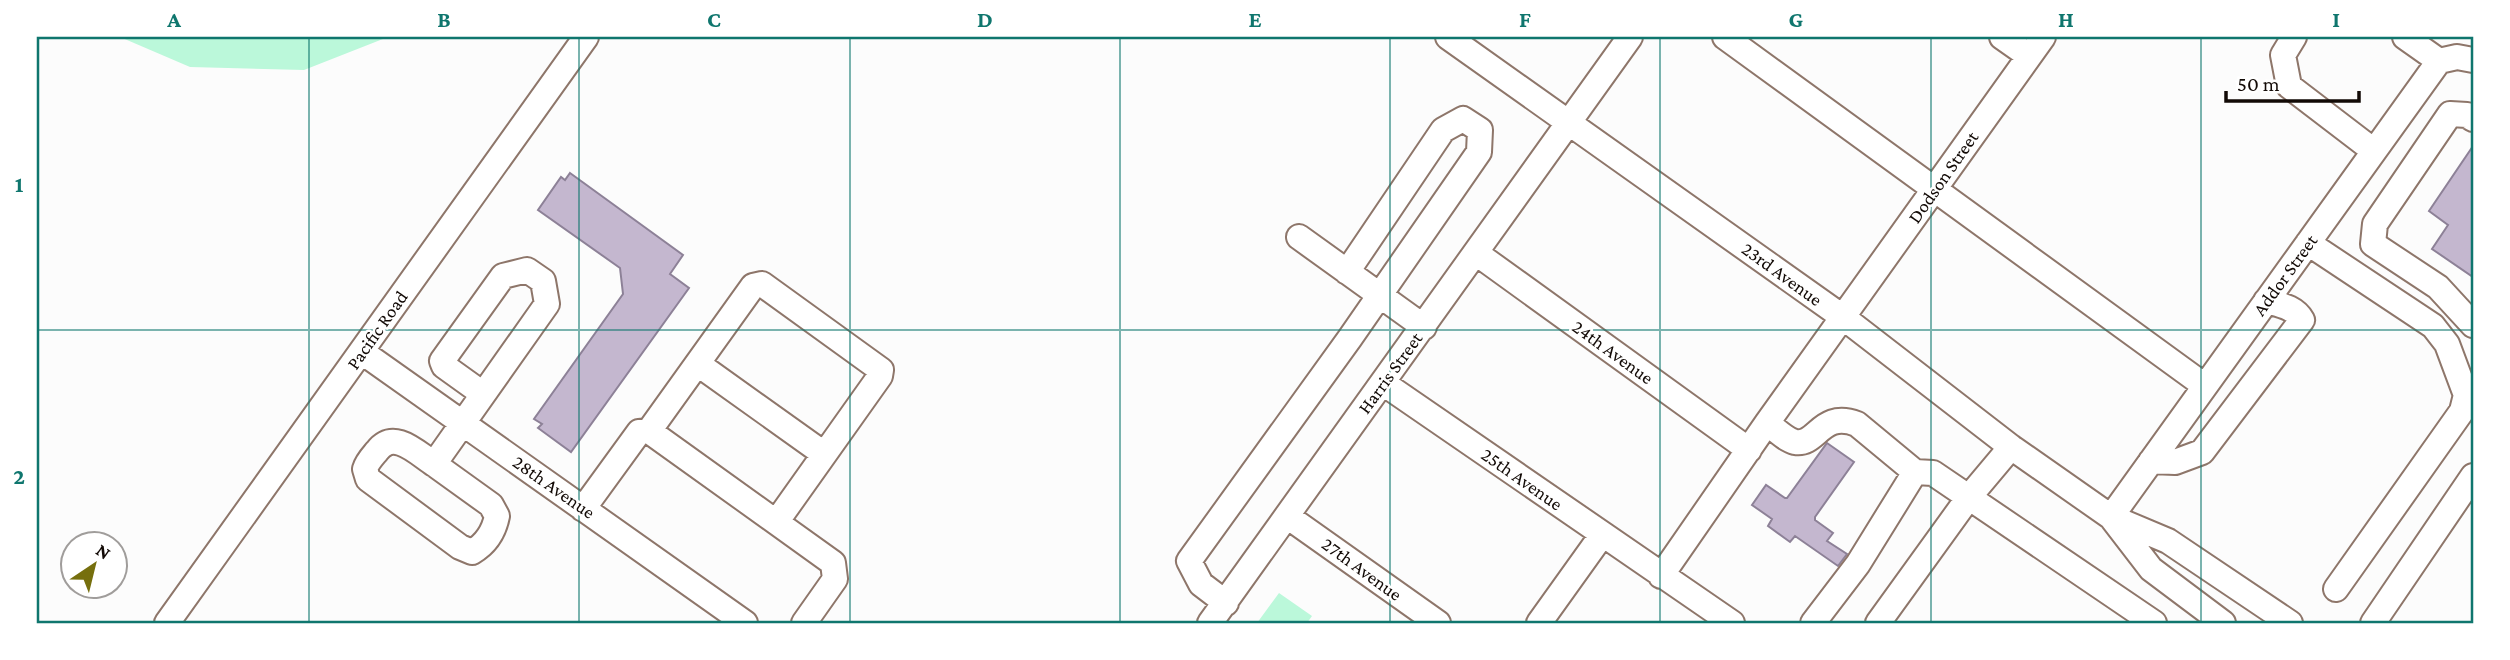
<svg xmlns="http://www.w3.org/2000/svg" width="2510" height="660" viewBox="0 0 2510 660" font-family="'Crimson Pro',serif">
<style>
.green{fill:#bbf8da}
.building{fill:#c4b7cf;stroke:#8d8197;stroke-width:2}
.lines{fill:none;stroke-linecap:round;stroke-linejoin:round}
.minor-casing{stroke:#8e766a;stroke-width:28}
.minor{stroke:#fff;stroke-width:24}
.grid{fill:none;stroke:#0f766e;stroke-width:2;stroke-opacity:0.55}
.labels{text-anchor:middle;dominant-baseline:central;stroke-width:5;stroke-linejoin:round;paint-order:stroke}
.street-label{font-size:19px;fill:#120a06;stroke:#fff}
.neatline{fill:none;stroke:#0f766e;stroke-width:2.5}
.grid-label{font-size:23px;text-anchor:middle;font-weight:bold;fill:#0f766e}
</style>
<rect width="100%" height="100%" fill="#fcfcfc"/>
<!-- green -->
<path class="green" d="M 120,37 L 388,37 L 304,70 L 190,67 Z
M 1279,593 L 1312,616 L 1307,623 L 1257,623 Z"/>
<!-- building -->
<path class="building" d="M 2473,146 L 2473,277 L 2432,249 L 2448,225 L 2429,211 Z
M 570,173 L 683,255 L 670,274 L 689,288 L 571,452 L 538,428 L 542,424 L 534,419 L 623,294 L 620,268 L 538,210 L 561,177 L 565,180 Z
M 1827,443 L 1854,462 L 1815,517 L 1815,520 L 1833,533 L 1827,541 L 1847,554 L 1838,566 L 1795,536 L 1790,542 L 1768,526 L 1772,519 L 1752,505 L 1766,485 L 1785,498 L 1787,498 Z"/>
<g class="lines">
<defs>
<path id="minor" d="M 1448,37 L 1844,318 L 2011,447 L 2111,517 L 2168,541 L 2290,623
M 1725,37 L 2205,386
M 2002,37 L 2029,56
M 2294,37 L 2283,55 L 2289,86 L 2374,151
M 2405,37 L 2439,61
M 2473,119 L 2467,115 L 2450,114 L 2375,224 L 2373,244 L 2438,287 L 2473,325
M 1299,237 L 1424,327
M 2308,243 L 2433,326 L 2447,344 L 2466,395 L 2462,411 L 2336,589
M 1476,253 L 1749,450
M 362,352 L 745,623
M 698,364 L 824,454
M 1383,383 L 1732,623
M 1767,423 C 1775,429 1786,440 1795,442 C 1817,446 1821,410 1857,424 L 1915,472
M 649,431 L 753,286 L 762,284 L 881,370 L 880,376 L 777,521
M 2151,461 L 2175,462 L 2202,452 L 2302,320 C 2295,307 2280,305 2266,301
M 434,464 C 416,452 394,429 377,451 C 372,457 367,462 365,469 L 368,479 L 460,547 L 472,552 C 486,544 494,531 497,516 L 491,505 L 434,464 L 547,304 L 543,281 L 527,270 L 503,276 L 442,361 L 444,366 L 483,394
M 583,509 L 639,432 L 649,431 L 833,563 L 835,579 L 804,623
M 1287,516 L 1438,623
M 2111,517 L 2439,61 L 2457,57 L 2473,60
M 2111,517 L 2151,569 L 2223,623
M 1661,576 L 1767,423 L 2043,37
M 1226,603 L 1201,584 L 1189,561 L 1350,338 L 1479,152 L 1480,130 L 1463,119 L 1443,130 L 1347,272
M 167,623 L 586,37
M 1210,623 L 1630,37
M 1539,623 L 1602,535
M 1813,623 L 1858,564 L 1915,472 L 1933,473 L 2154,623
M 1878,623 L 1969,497 L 2011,447
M 2373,623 L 2473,476"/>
</defs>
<!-- minor casing -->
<use href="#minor" class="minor-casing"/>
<!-- minor -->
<use href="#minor" class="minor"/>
</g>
<!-- grid -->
<path class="grid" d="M 309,37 L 309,623M 579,37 L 579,623M 850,37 L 850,623M 1120,37 L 1120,623M 1390,37 L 1390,623M 1660,37 L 1660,623M 1931,37 L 1931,623M 2201,37 L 2201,623M 37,330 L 2473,330"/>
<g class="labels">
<!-- street labels -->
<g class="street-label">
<text transform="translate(1943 177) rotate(-55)">Dodson Street</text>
<text transform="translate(1782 274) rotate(36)">23rd Avenue</text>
<text transform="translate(2285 275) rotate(-54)">Addor Street</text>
<text transform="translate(377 330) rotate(-55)">Pacific Road</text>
<text transform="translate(1613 352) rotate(36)">24th Avenue</text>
<text transform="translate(1390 373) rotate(-54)">Harris Street</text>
<text transform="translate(1522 479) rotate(35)">25th Avenue</text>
<text transform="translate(554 487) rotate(35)">28th Avenue</text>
<text transform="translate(1362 569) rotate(36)">27th Avenue</text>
</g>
</g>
<!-- border -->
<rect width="2510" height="660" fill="none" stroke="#ffffff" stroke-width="77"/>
<!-- north arrow -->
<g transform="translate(94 565) rotate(35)"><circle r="33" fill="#ffffff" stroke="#a09d9b" stroke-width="2"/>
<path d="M0-5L12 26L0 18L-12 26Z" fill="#766f0d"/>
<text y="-10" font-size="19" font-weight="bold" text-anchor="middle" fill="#120a06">N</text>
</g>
<!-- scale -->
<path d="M2226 91v10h133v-10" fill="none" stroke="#120a06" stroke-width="3.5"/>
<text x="2237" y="91" font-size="21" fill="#120a06" stroke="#ffffff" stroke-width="5" paint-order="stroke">50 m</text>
<rect x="38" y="38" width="2434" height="584" class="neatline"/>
<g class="grid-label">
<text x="174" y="27">A</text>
<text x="444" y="27">B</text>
<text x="714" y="27">C</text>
<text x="985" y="27">D</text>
<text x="1255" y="27">E</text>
<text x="1525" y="27">F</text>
<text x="1796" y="27">G</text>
<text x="2066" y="27">H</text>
<text x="2336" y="27">I</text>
<text x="19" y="192">1</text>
<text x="19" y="484">2</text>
</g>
</svg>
